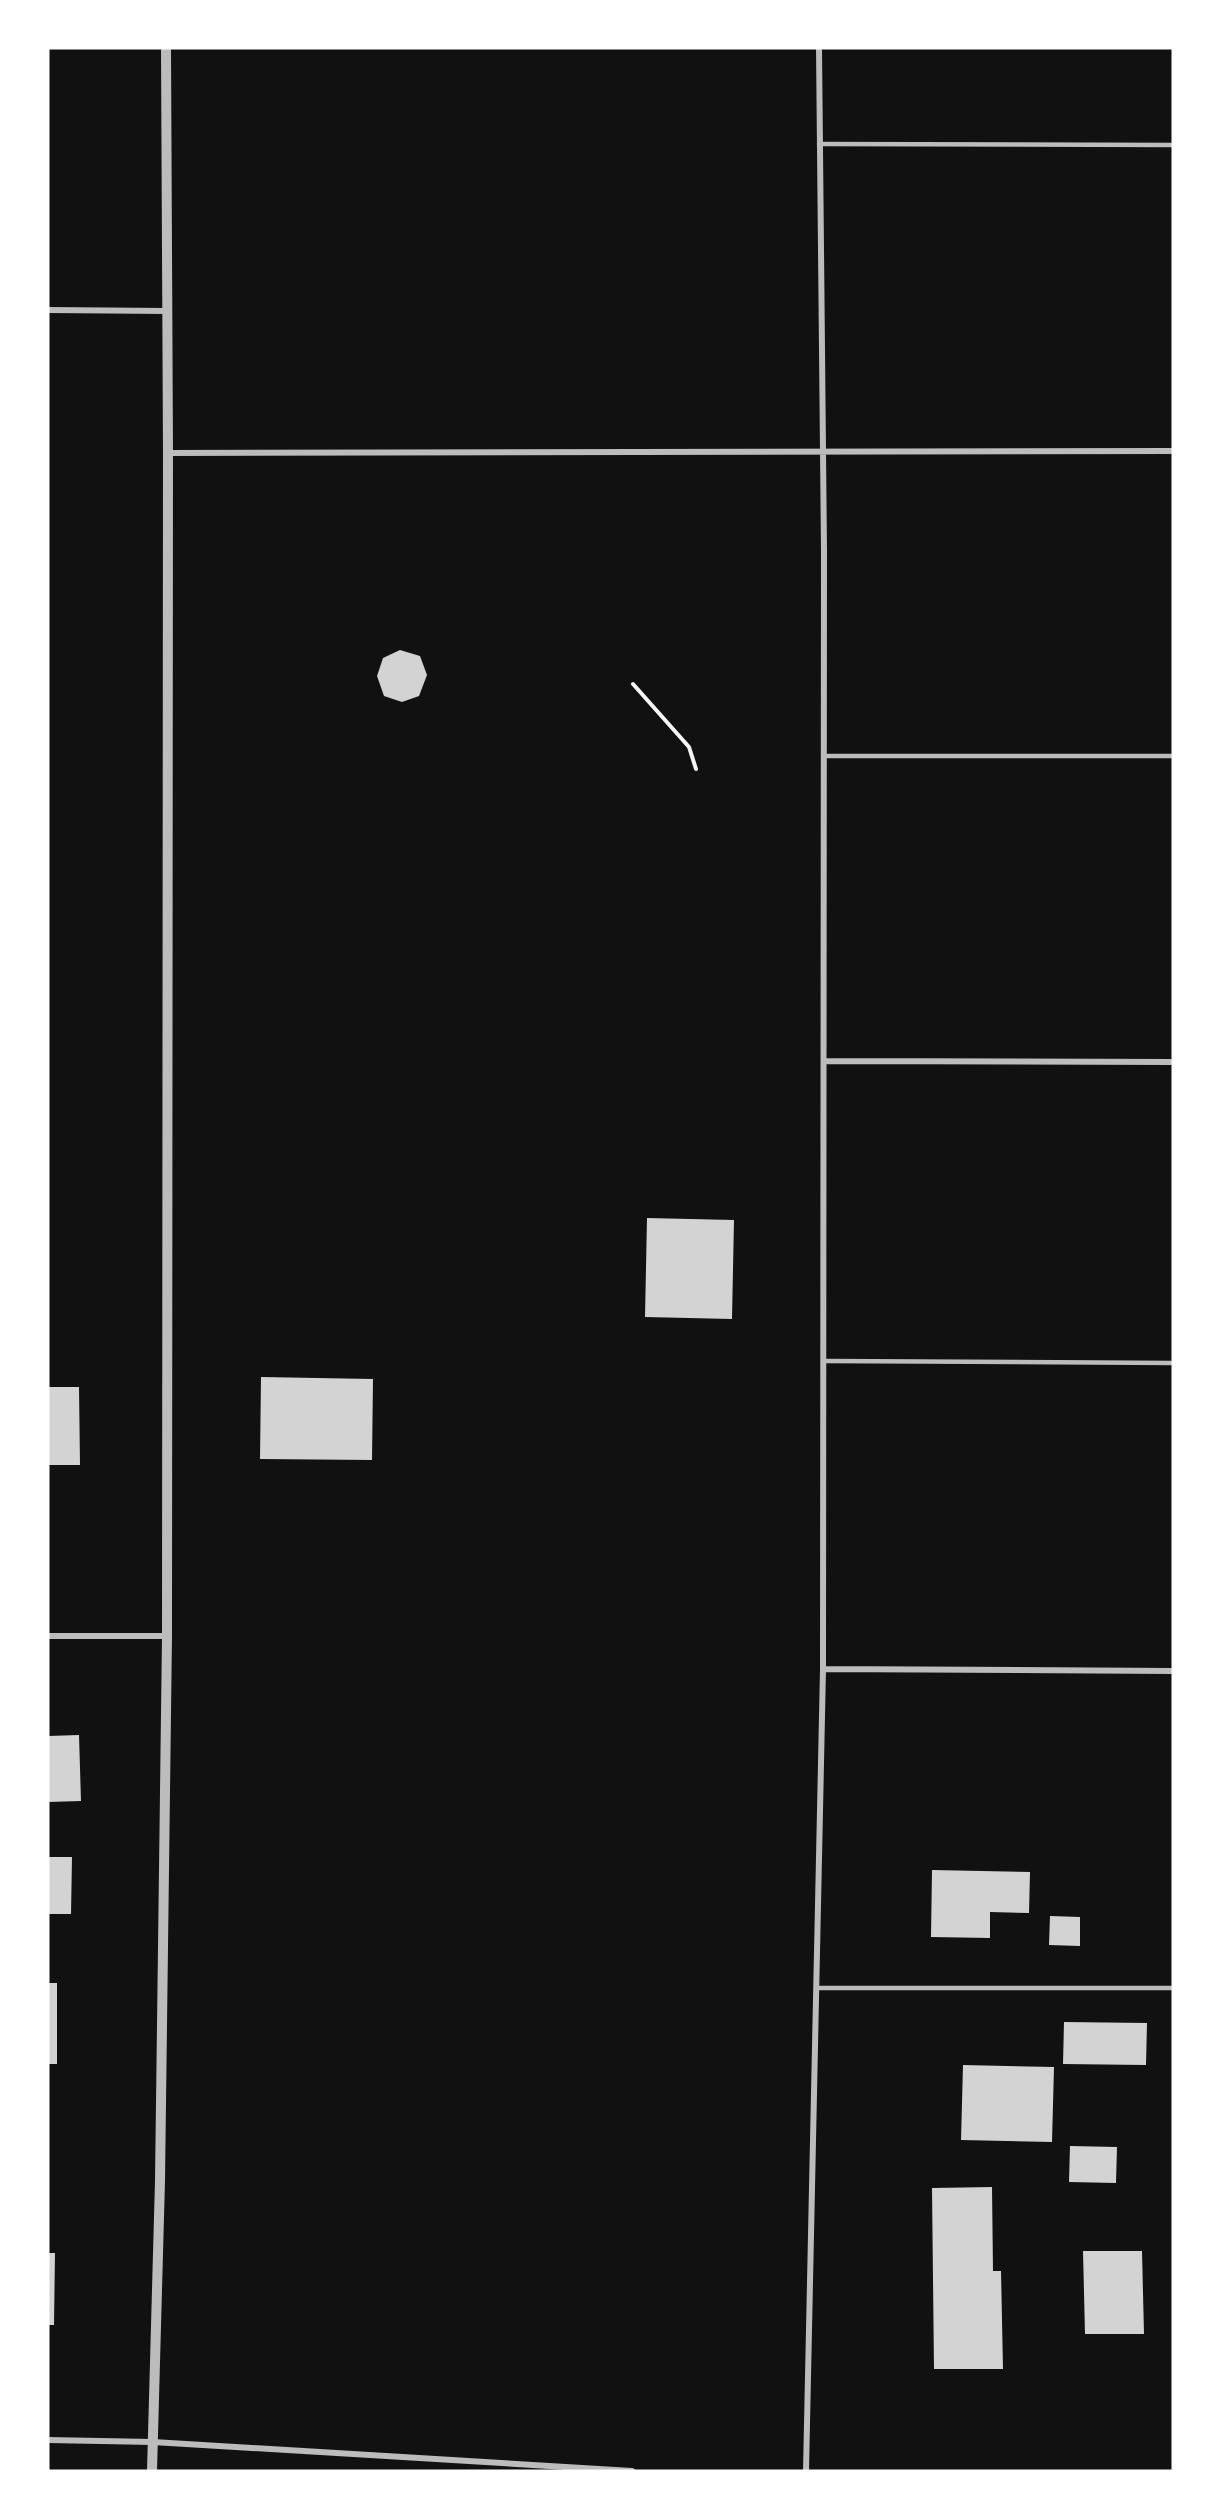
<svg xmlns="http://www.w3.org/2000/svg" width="1221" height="2519" viewBox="0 0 1221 2519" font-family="'Asap Condensed',sans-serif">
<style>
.building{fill:#d3d3d3}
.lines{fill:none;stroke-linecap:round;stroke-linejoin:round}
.path{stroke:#f5f5f5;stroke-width:4}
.service{stroke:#bcbcbc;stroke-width:4.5}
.minor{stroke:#bcbcbc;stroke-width:6}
.tertiary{stroke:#bcbcbc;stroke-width:10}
</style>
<rect width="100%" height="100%" fill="#111"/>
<!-- building -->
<path class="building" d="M 400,650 L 420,656 L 427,675 L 419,696 L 402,702 L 384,696 L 377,676 L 383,658 Z
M 647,1218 L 734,1220 L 732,1319 L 645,1317 Z
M 261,1377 L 373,1379 L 372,1460 L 260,1459 Z
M 48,1387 L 79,1387 L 80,1465 L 48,1465 Z
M 79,1735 L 81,1801 L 48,1802 L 48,1736 Z
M 48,1857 L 72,1857 L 71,1914 L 48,1914 Z
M 932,1870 L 1030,1872 L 1029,1913 L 990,1912 L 990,1938 L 931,1937 Z
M 1050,1916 L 1080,1917 L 1080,1946 L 1049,1945 Z
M 48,1983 L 57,1983 L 57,2064 L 48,2064 Z
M 1064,2022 L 1147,2023 L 1146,2065 L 1063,2064 Z
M 963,2065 L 1054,2067 L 1052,2142 L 961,2140 Z
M 1070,2146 L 1117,2147 L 1116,2183 L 1069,2182 Z
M 992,2187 L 993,2271 L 1001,2271 L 1003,2369 L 934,2369 L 932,2188 Z
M 1083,2251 L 1142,2251 L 1144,2334 L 1085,2334 Z
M 48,2253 L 55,2253 L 54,2325 L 48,2325 Z"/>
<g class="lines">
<!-- path -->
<path class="path" d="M 633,684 L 689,747 L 696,769"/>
<!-- service -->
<path class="service" d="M 819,144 L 1173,145
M 824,756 L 1173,756
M 825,1361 L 1173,1363
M 817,1988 L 1173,1988"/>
<!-- minor -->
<path class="minor" d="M 48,310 L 167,311
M 168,453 L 1173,451
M 824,1061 L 1173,1062
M 48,1636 L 167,1636
M 823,1669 L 1173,1671
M 48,2440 L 153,2442 L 632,2471
M 806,2471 L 823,1669 L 824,551 L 819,48"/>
<!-- tertiary -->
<path class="tertiary" d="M 152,2471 L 160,2181 L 167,1636 L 168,453 L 166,48"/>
</g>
<!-- border -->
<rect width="1221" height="2519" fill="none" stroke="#ffffff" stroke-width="99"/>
</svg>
